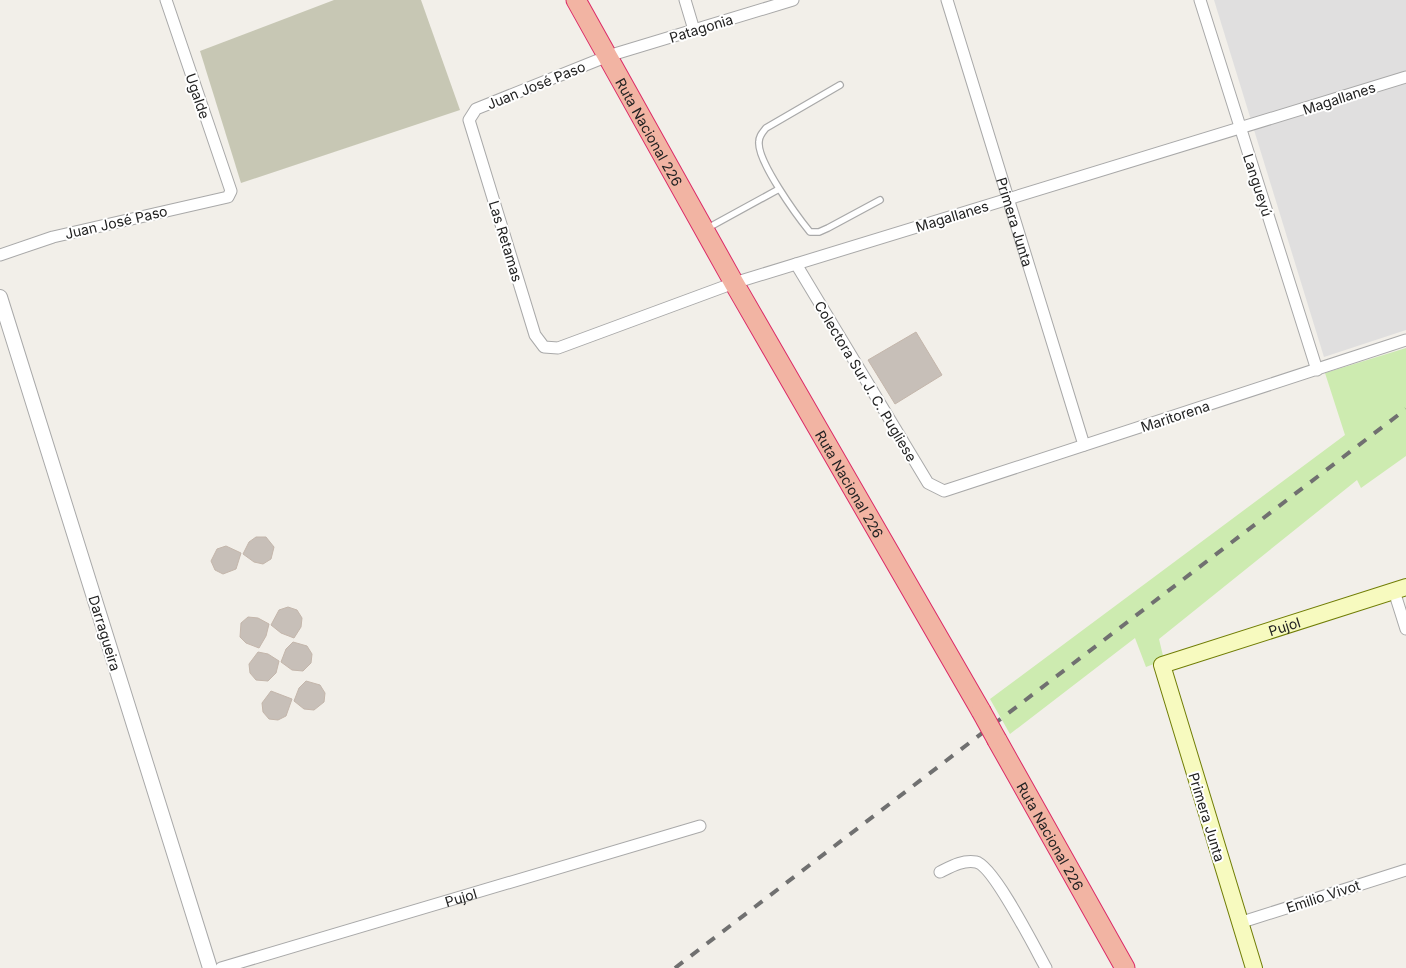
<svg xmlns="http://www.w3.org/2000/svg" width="1406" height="968" viewBox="0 0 1406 968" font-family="Inter,sans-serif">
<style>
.residential{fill:#e0dfdf}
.construction{fill:#c7c7b4}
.grass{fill:#cdebb0}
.building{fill:#c7bfb8;stroke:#c4b6ab}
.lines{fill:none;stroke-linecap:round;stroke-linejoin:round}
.service-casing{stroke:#a9a9a9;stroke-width:8}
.minor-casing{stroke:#a9a9a9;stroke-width:13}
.tertiary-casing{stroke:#a9a9a9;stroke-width:16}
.secondary-casing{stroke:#707d05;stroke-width:18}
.trunk-casing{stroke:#dc2a67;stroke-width:21}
.service{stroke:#fff;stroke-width:5.5}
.minor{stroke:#fff;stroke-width:11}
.tertiary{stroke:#fff;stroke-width:14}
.secondary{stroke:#f7fabf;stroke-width:16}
.trunk{stroke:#f2b4a3;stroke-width:19}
.rail{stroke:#707070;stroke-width:4;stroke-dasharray:10 10;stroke-linecap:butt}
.trunk-bridge-casing{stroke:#dc2a67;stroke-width:21;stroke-linecap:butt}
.trunk-bridge{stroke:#f2b4a3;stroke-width:19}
.labels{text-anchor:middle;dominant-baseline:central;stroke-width:4;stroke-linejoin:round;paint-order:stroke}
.street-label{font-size:14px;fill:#222;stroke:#fff}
</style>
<rect width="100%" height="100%" fill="#f2efe9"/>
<!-- residential -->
<path class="residential" d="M 1214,0 L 1406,0 L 1406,330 L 1324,357 Z"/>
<!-- construction -->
<path class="construction" d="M 334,0 L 421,0 L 460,110 L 241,183 L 200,51 Z"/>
<!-- grass -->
<path class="grass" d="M 1406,348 L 1406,456 L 1361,488 L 1357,480 L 1159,639 L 1164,660 L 1146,667 L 1135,638 L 1010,734 L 990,699 L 1345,435 L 1325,373 Z"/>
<!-- building -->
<path class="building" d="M 916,332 L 942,375 L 895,404 L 868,360 Z
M 256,537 L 266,537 L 274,547 L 271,559 L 263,564 L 254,562 L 243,554 L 249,542 Z
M 226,546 L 241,553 L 236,569 L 223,574 L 215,570 L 211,561 L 217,549 Z
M 288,607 L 297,610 L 302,618 L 301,627 L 294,638 L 281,633 L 271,625 L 279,610 Z
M 248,617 L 258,618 L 269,624 L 266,636 L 259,648 L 246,643 L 240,637 L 241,623 Z
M 293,642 L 307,646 L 312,654 L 311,663 L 303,671 L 292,670 L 281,662 L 286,649 Z
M 258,652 L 268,654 L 279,661 L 276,673 L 268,681 L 256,680 L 250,673 L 249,664 Z
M 306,681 L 320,685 L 325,693 L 324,702 L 314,710 L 304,709 L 294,701 L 299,688 Z
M 271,691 L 292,699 L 286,716 L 278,720 L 269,719 L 263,712 L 262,703 Z"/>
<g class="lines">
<defs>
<path id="service" d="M 840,85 L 766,128 C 762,133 759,136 759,142 C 757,161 797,216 810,232 L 819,232 L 828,228 L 880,200
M 706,229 L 779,189"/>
<g id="minor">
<path d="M 685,0 L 694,30"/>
<path d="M 793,0 L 608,56 L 476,109 L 469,120 L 535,335 L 544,347 L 558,348 L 734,283 L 1406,77"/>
<path id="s1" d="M 947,0 L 1084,445"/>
<path d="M 1200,0 L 1317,370"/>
<path d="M 0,255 L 53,237 L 228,197 L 231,191 L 166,0"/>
<path d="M 796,264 L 928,483 L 944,491 L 1406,340"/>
<path d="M 1394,591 L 1406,629"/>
<path d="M 940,872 C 952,866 962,860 976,862 C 993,865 1036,950 1046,968"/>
<path d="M 1239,923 L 1406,870"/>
<path id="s2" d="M 221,968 L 700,826"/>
</g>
<path id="tertiary" d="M 0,297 L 210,968"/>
<g id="secondary">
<path id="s3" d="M 1254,968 L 1162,665 L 1406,587"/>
</g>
<g id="trunk">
<path id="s4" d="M 576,0 L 734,283 L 981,711"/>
<path id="s5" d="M 997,740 L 1125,968"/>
</g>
</defs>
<!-- service casing -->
<use href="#service" class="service-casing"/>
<!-- minor casing -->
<use href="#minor" class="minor-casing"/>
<!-- tertiary casing -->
<use href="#tertiary" class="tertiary-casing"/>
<!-- secondary casing -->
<use href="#secondary" class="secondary-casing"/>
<!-- trunk casing -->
<use href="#trunk" class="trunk-casing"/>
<!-- service -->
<use href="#service" class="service"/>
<!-- minor -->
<use href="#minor" class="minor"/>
<!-- tertiary -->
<use href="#tertiary" class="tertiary"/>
<!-- secondary -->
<use href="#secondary" class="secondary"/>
<!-- trunk -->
<use href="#trunk" class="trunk"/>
<!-- rail -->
<path class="rail" d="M 675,968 L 1406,409"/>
<defs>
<path id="trunk-bridge" d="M 981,711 L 997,740"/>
</defs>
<!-- trunk-bridge casing -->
<use href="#trunk-bridge" class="trunk-bridge-casing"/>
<!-- trunk-bridge -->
<use href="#trunk-bridge" class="trunk-bridge"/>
</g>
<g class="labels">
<!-- street labels -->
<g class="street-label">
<text transform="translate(701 28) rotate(-17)">Patagonia</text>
<text transform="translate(536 85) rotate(-22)">Juan José Paso</text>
<text transform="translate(198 96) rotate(71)">Ugalde</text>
<text transform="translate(1339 98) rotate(-18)">Magallanes</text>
<text stroke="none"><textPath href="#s4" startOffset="151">Ruta Nacional 226</textPath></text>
<text transform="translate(1258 185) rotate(72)">Langueyú</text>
<text transform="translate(952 216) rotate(-17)">Magallanes</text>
<text transform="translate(116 222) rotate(-13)">Juan José Paso</text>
<text stroke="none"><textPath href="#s1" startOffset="232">Primera Junta</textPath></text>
<text transform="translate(506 241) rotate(73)">Las Retamas</text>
<text transform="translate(866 381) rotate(59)">Colectora Sur J. C. Pugliese</text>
<text transform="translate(1175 416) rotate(-18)">Maritorena</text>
<text stroke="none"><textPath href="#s4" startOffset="556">Ruta Nacional 226</textPath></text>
<text stroke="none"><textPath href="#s3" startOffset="445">Pujol</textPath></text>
<text transform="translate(105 633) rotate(73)">Darragueira</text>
<text transform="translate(1207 817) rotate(73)">Primera Junta</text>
<text stroke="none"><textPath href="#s5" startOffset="110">Ruta Nacional 226</textPath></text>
<text transform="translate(1323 896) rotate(-18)">Emilio Vivot</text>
<text stroke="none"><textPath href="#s2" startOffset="250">Pujol</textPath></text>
</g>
</g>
</svg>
